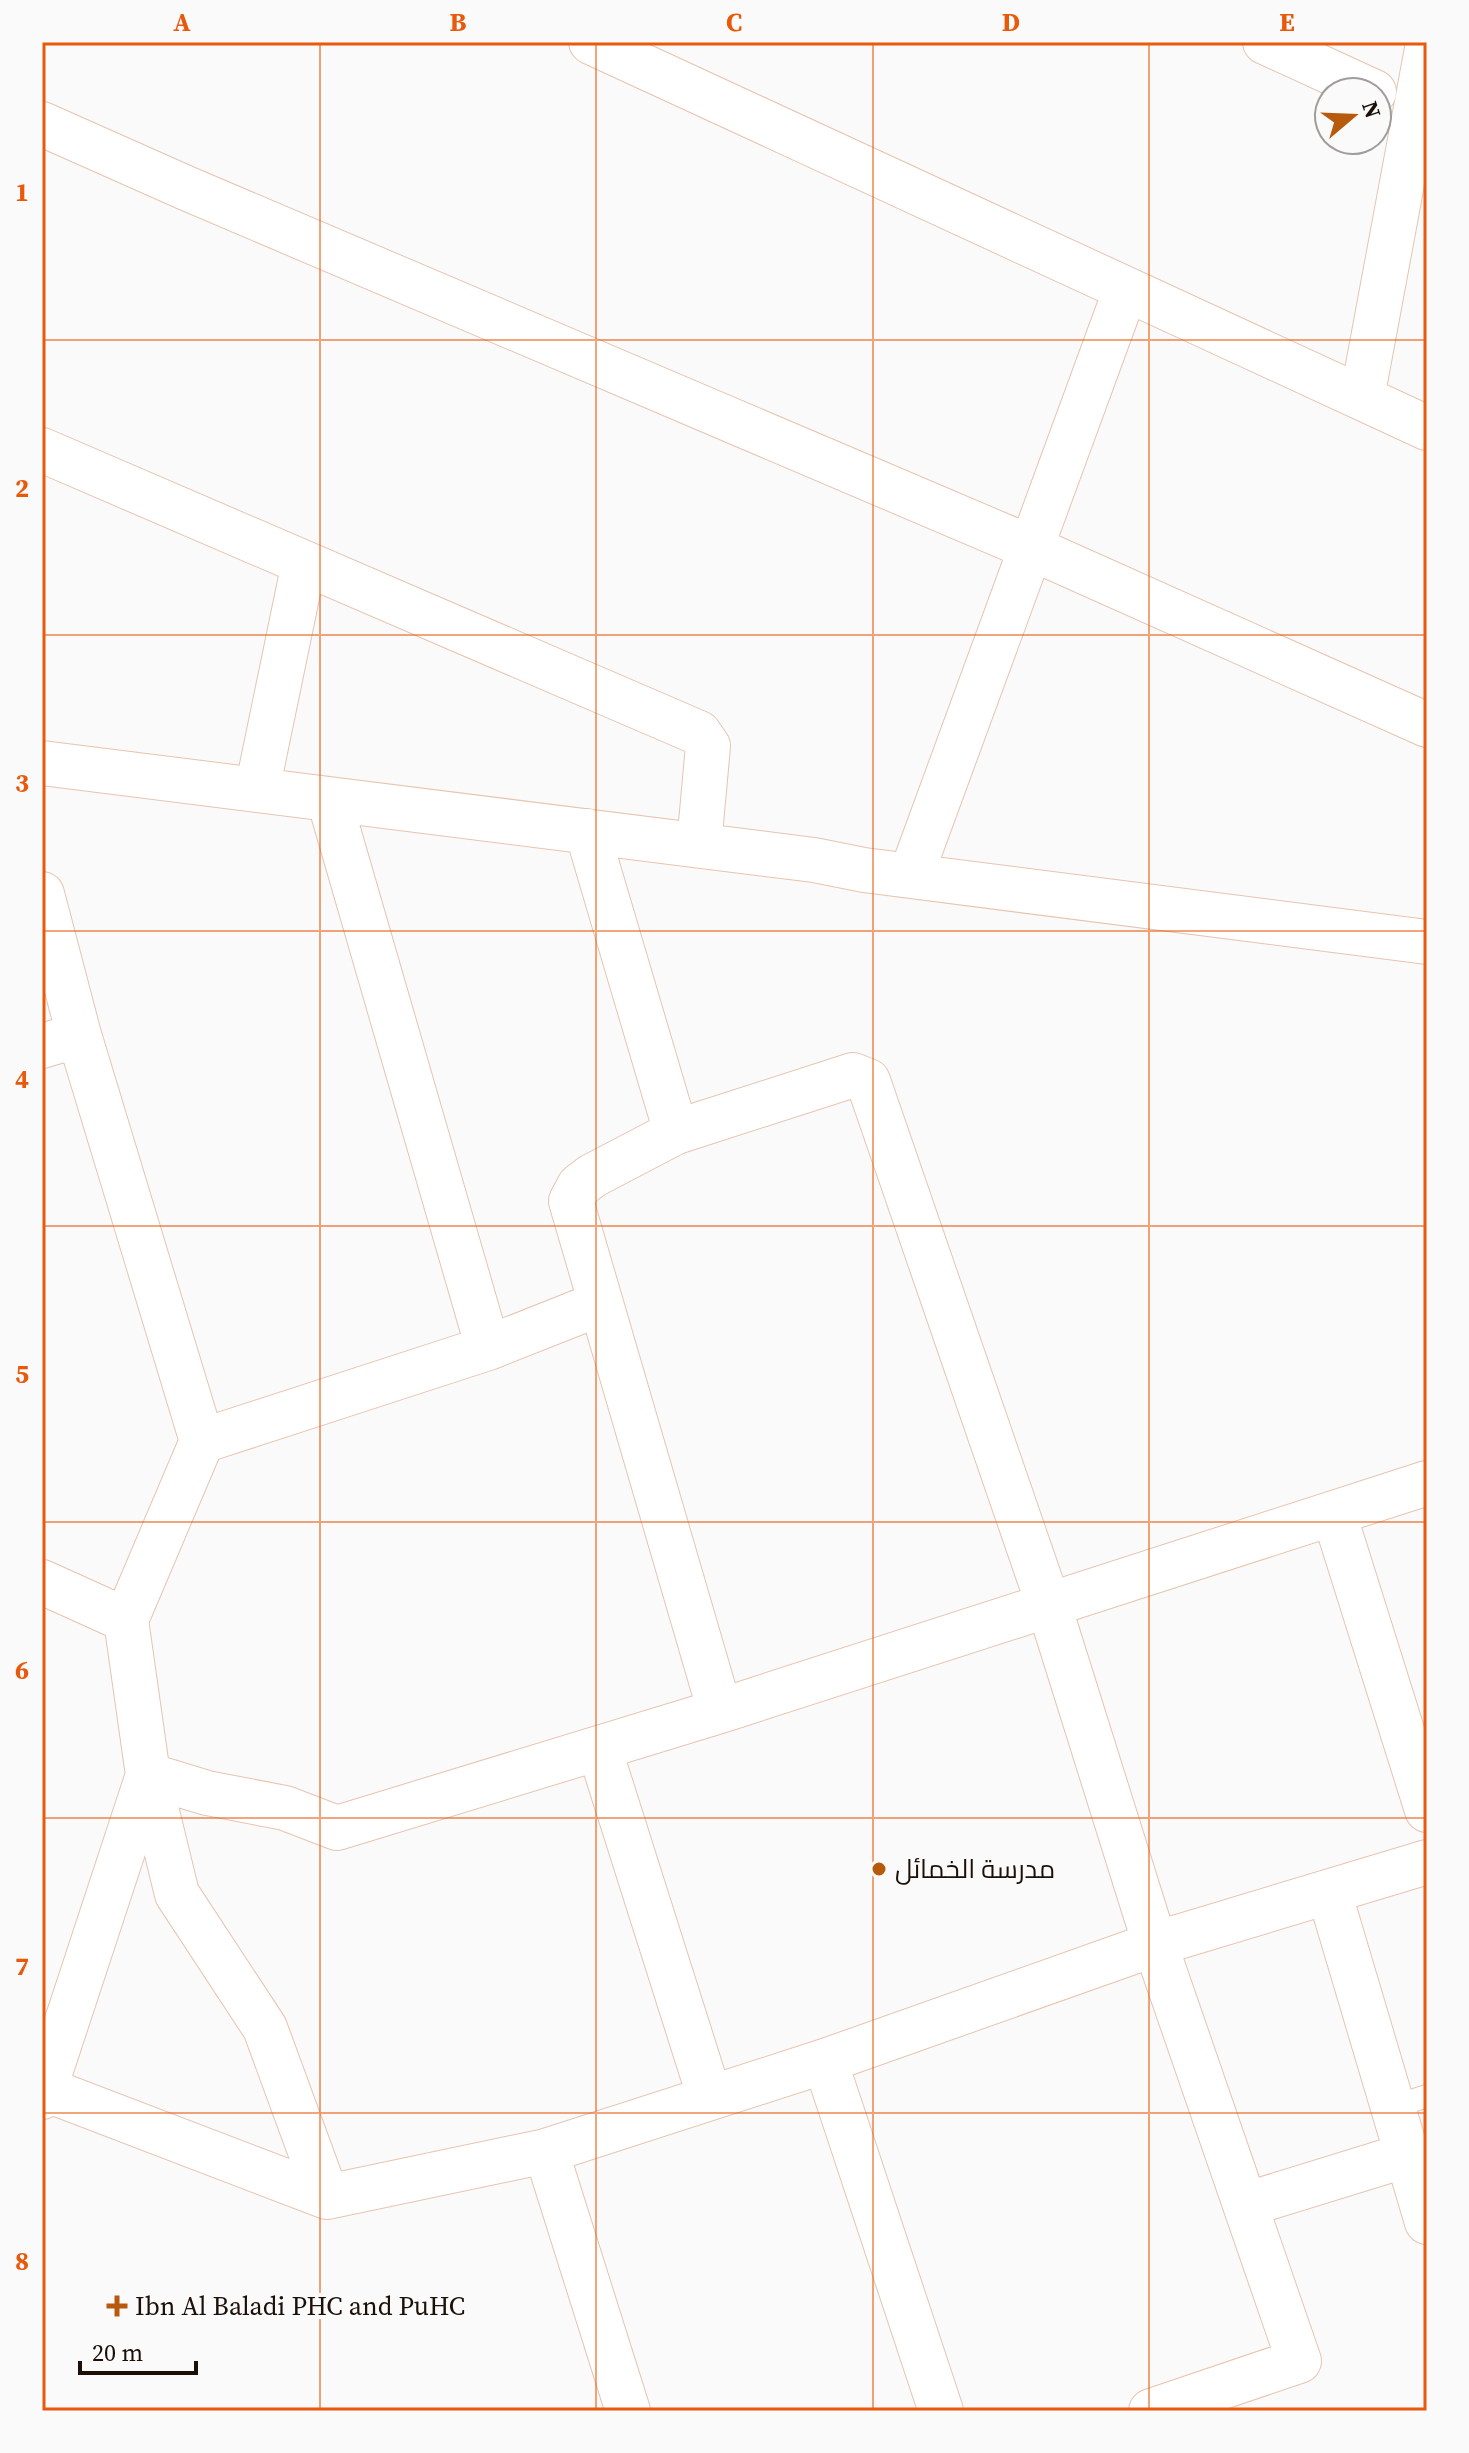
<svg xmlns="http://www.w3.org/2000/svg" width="1469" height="2453" viewBox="0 0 1469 2453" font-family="'Source Serif 4',Cairo,serif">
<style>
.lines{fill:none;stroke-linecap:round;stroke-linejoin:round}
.service-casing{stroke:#e7c4b0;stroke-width:24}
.minor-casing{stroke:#e7c4b0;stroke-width:46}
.service{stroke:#fff;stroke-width:22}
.minor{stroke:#fff;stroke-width:44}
.grid{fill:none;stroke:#e8590c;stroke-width:2;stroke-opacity:0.55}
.poi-dot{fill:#b85a0d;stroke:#f9faf9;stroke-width:3}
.labels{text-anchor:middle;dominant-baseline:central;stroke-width:8;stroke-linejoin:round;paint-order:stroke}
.poi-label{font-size:26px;fill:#1b0f08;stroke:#f9faf9;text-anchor:start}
.neatline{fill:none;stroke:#e8590c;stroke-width:3}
.grid-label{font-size:26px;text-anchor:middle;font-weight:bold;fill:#e8590c}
</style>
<rect width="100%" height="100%" fill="#f9faf9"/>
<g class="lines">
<defs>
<path id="service" d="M 1393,2107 L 1427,2096"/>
<path id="minor" d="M 591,42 L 1427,428
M 1265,42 L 1374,92
M 42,124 L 186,188 L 1029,547 L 1427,725
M 1362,398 L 1427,49
M 42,450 L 699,733 L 708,746 L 699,845
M 42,763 L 814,860 L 864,870 L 1427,942
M 257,790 L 304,563
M 329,799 L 488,1348
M 587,831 L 676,1132
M 911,875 L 1126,289
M 42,894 L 79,1035 L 202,1441 L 126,1620 L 148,1775 L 42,2097
M 42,1046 L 79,1035
M 202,1441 L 488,1348 L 599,1304
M 1334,1514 L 1427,1810
M 42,1582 L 126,1620
M 720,1711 L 571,1201 L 579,1186 L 592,1176 L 676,1132 L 853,1075 L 868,1081 L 1049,1606 L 1155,1944 L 1299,2361 L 1151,2411
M 599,1748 L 710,2098
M 148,1775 L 207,1793 L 285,1808 L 337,1828 L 720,1711 L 1427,1483
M 148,1775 L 177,1894 L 265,2028 L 327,2197
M 1329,1892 L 1427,2222
M 825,2061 L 941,2411
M 42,2088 L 327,2197 L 546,2151 L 825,2061 L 1155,1944 L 1427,1862
M 546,2151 L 628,2411
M 1245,2205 L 1407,2155"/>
</defs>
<!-- service casing -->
<use href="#service" class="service-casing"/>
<!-- minor casing -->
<use href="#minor" class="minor-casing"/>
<!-- service -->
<use href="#service" class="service"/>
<!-- minor -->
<use href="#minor" class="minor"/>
</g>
<!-- grid -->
<path class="grid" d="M 320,42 L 320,2411M 596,42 L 596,2411M 873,42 L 873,2411M 1149,42 L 1149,2411M 42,340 L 1427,340M 42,635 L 1427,635M 42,931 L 1427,931M 42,1226 L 1427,1226M 42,1522 L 1427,1522M 42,1818 L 1427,1818M 42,2113 L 1427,2113"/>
<!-- markers -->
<g class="poi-dot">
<circle cx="879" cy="1869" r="8"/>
<path d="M113 2294h8v8h8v8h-8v8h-8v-8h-8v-8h8z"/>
</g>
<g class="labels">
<!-- poi labels -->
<g class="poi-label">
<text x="895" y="1869">مدرسة الخمائل</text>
<text x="135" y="2306">Ibn Al Baladi PHC and PuHC</text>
</g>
</g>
<!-- border -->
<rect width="1469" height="2453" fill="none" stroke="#f9faf9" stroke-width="88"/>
<!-- north arrow -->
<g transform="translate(1353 116) rotate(71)"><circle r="38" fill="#f9faf9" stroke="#a09c99" stroke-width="2"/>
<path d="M0-6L14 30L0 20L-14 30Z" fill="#b85a0d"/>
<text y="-12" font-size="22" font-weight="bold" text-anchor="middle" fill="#1b0f08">N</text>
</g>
<!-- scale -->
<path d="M80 2361v12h116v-12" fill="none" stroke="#1b0f08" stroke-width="4"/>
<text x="92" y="2361" font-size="24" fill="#1b0f08" stroke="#f9faf9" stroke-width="6" paint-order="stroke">20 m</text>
<rect x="44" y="44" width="1381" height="2365" class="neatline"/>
<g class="grid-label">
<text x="182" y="31">A</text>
<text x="458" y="31">B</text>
<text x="734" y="31">C</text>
<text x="1011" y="31">D</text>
<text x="1287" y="31">E</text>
<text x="22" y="201">1</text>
<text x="22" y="497">2</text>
<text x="22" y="792">3</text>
<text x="22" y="1088">4</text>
<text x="22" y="1383">5</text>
<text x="22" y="1679">6</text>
<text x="22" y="1975">7</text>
<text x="22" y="2270">8</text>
</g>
</svg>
